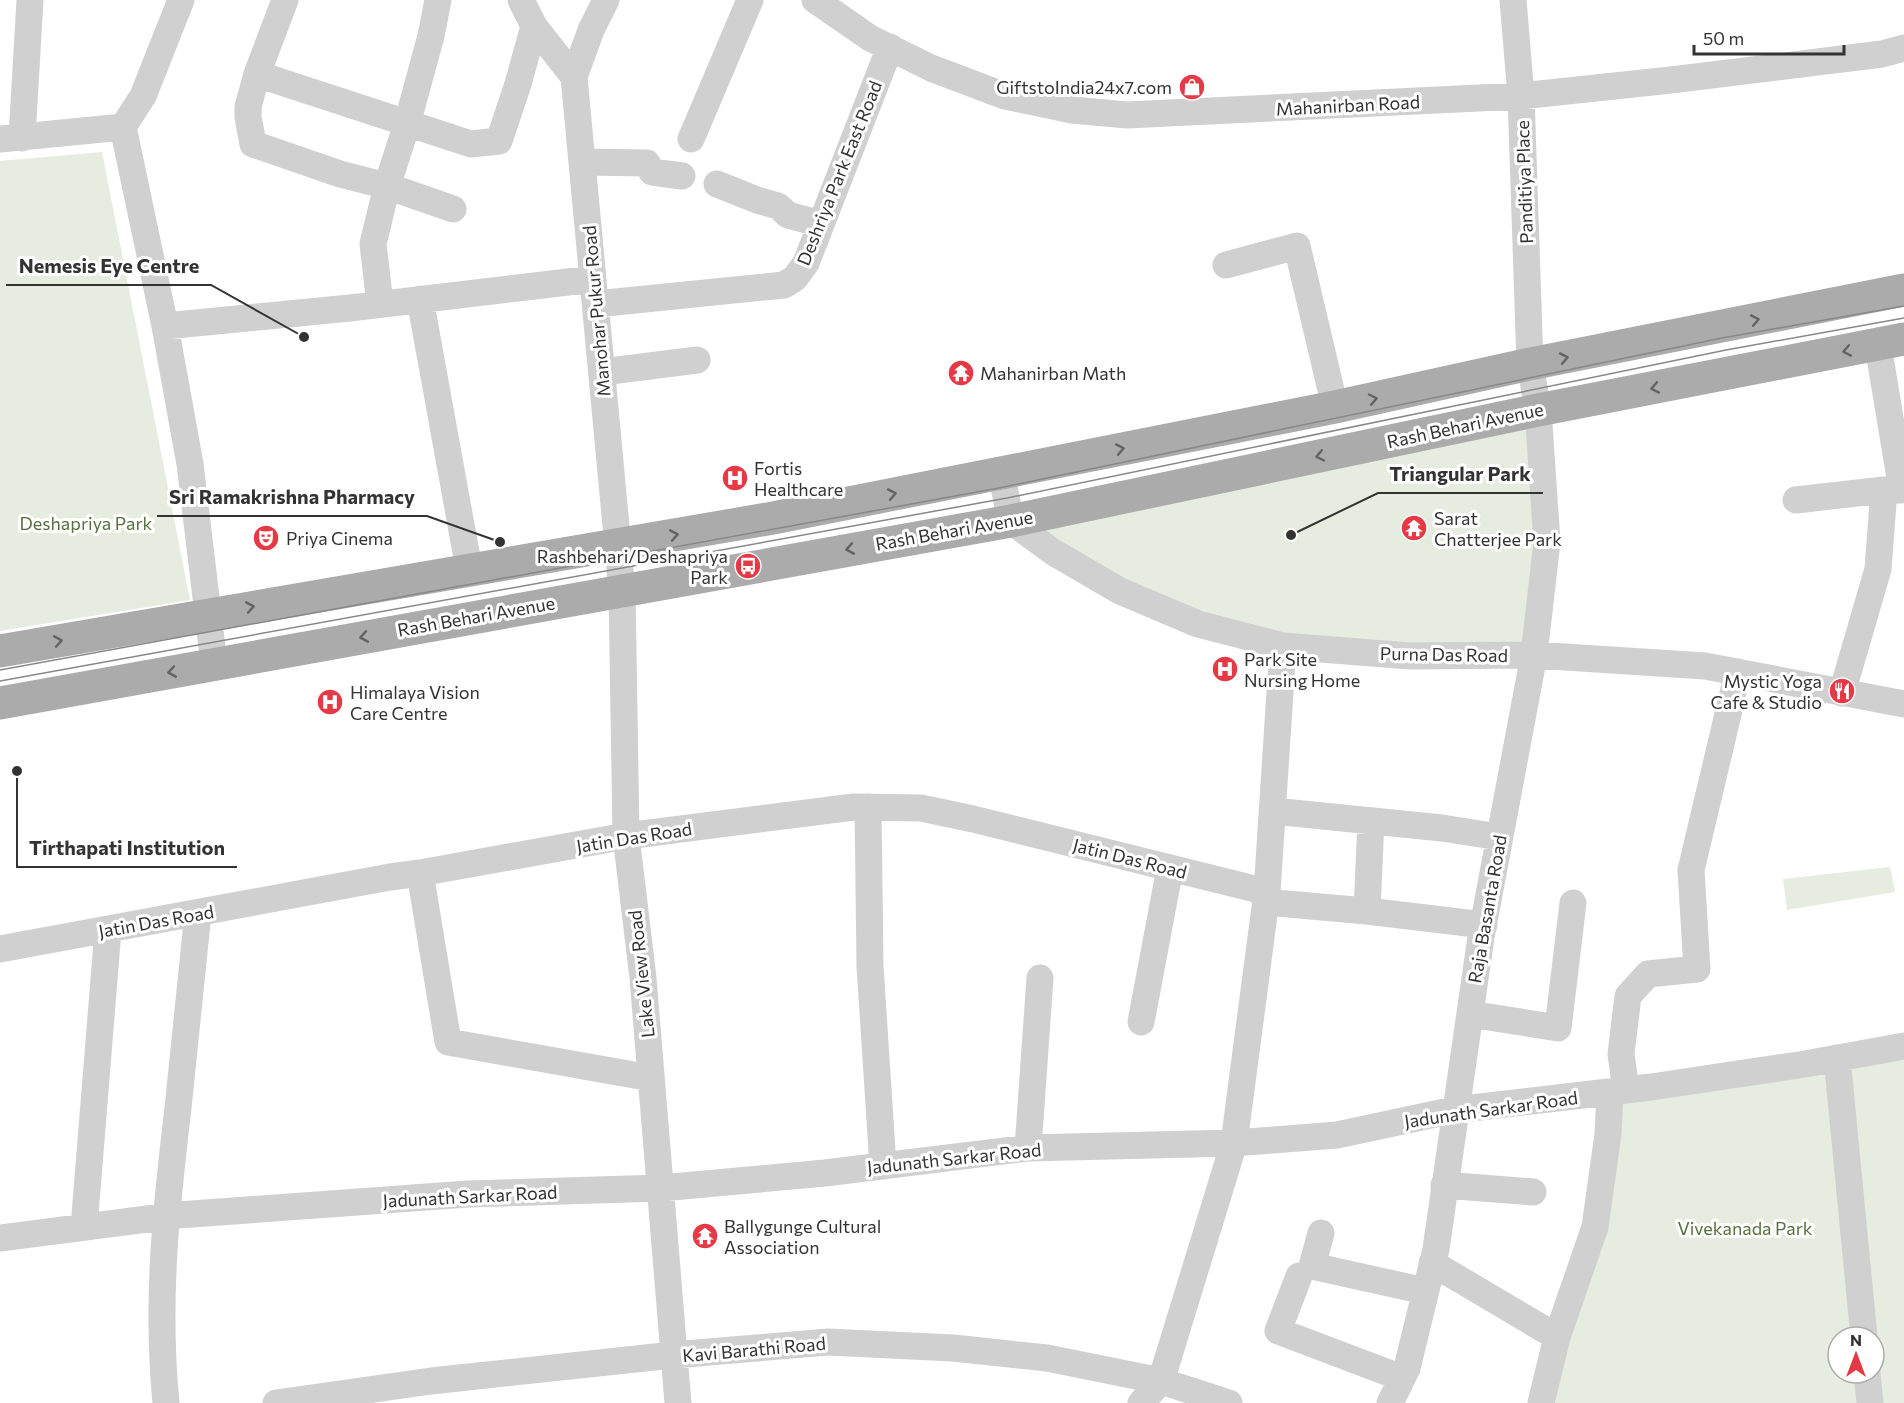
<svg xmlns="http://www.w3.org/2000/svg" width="1904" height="1403" viewBox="0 0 1904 1403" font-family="Commissioner,sans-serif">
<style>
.green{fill:#e6ecdf;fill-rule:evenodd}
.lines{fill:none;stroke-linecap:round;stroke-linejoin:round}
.minor{stroke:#d0d0d0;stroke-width:27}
.major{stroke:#ababab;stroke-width:33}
.tram{stroke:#888;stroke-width:1.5}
.oneway{stroke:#636363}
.labels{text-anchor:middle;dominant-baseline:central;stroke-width:6;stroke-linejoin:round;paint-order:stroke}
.poi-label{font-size:18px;fill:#333;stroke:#fff;text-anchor:start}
.street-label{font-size:18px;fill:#333;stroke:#fff}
.park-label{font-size:18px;fill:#56703f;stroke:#fff}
.leader{fill:none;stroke:#333;stroke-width:2}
.callout-dot{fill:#333;stroke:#fff;stroke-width:2}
.callout-label{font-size:20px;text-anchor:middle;font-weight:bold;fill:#333;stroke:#fff;stroke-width:6;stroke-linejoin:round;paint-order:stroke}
</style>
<rect width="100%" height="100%" fill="#fff"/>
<!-- green -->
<path class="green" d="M 102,152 L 190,600 L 0,631 L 0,161 Z
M 1550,424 L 1530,650 L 1285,640 L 1124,586 L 1032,526 Z
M 1890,867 L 1895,892 L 1787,910 L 1783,879 Z
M 1904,1057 L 1904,1403 L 1546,1403 L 1618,1104 ZM 1838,1337 L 1874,1337 L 1874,1373 L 1838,1373 Z"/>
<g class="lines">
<!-- minor -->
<path class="minor" d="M 521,0 L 534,26 L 574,77
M 606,0 L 591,30 L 574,77 L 622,590 L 626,836 L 643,978 L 678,1403
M 815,0 L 870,38 L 931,68 L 1005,96 L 1072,110 L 1127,115 L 1521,96 L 1671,80 L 1882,54 L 1904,48
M 257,74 L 285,0
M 123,127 L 165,326 L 190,464 L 214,664
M 22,138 L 30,0
M 0,139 L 123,127 L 143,96 L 181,0
M 691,139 L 750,0
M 582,162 L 647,163 L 652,172 L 682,176
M 717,184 L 757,200 L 778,206 L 788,215 L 821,224
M 453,209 L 387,186 L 340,174 L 253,144 L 248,117 L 248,107 L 257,74 L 471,144 L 499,141 L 518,84 L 534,26
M 1226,265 L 1297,246 L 1335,407
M 420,299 L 469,569
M 380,304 L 373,244 L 387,186 L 407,124 L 431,36 L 438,0
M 596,304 L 784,285 L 795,278 L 806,263 L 890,47
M 165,326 L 350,308 L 593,279
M 1878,345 L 1902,490
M 602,372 L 697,360
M 1001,472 L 1011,521 L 1053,552 L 1120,591 L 1198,624 L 1283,646 L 1410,656 L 1534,655 L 1705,666 L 1904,704
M 1796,500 L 1884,490 L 1902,490
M 1842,693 L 1878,569 L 1884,490
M 868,807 L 870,966 L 883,1166
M 1273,811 L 1442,828 L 1499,837
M 420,873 L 448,1042 L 651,1078
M 1265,902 L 1367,911 L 1484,925
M 1367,911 L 1371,821
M 0,949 L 390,877 L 420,873 L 626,836 L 854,807 L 921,808 L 973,819 L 1267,892
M 1470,1014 L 1558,1028 L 1573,903
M 1141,1022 L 1170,868
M 1837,1058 L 1864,1337
M 1626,1090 L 1621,1054 L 1628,996 L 1648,974 L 1697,969 L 1691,870 L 1738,672
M 1028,1148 L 1040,978
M 1444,1185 L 1533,1192
M 84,1227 L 108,930
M 1321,1233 L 1312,1266 L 1425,1291
M 0,1238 L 178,1215 L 468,1194 L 661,1188 L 825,1173 L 1028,1148 L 1234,1143 L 1337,1135 L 1454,1110 L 1651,1087 L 1805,1064 L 1904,1046
M 1432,1263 L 1557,1337
M 1299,1276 L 1278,1331 L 1402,1378
M 1867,1373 L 1870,1403
M 166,1403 C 156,1301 166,1209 178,1108 C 185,1043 191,978 198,913
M 276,1403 L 431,1381 L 673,1355 L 828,1342 L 953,1348 L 1047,1358 L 1161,1381 L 1229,1403
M 1141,1403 L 1161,1381 L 1234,1143 L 1267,892 L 1283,646
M 1390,1403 L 1407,1368 L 1436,1249 L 1481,937 L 1534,655 L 1547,542 L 1538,410 L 1530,364 L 1521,96 L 1513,0
M 1541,1403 L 1557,1337 L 1595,1227 L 1608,1134 L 1610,1092"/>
<!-- major -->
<path class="major" d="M 0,651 L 773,518 L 1335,407 L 1530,364 L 1904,290
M 0,703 L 1011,521 L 1538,410 L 1904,339"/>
<!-- tram -->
<path class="tram" d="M 0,670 L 999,488 L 1722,338 L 1904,306
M 0,681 L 1007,498 L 1726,350 L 1904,318"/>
</g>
<!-- one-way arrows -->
<defs><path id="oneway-chevron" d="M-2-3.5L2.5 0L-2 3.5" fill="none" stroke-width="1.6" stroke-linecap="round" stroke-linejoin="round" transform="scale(1.5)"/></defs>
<g class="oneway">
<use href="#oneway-chevron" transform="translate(1755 320) rotate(-11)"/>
<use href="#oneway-chevron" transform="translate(1847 351) rotate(169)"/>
<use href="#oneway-chevron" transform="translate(1564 358) rotate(-11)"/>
<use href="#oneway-chevron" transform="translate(1655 388) rotate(169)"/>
<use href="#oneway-chevron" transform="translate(1373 399) rotate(-12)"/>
<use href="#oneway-chevron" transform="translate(1120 449) rotate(-11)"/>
<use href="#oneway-chevron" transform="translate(1320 456) rotate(168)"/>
<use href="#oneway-chevron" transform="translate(892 494) rotate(-11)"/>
<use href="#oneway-chevron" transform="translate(674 535) rotate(-10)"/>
<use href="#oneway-chevron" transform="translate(850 549) rotate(170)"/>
<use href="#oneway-chevron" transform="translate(250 607) rotate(-10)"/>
<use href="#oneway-chevron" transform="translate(364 637) rotate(170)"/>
<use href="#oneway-chevron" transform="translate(58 641) rotate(-10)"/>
<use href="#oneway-chevron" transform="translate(172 672) rotate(170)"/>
</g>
<!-- icons -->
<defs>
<symbol id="shop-disc" viewBox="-11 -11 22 22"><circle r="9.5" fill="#e63946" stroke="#fff"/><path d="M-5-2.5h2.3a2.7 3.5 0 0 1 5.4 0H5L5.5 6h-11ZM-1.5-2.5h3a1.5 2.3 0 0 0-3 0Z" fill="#fff"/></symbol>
<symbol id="temple-disc" viewBox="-11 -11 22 22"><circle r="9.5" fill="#e63946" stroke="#fff"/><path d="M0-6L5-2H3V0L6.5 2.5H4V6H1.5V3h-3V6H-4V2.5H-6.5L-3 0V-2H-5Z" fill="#fff"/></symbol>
<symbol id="hospital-disc" viewBox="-11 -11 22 22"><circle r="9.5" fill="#e63946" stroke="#fff"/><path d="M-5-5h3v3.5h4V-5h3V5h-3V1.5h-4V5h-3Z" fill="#fff"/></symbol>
<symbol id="theatre-disc" viewBox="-11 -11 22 22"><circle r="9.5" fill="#e63946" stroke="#fff"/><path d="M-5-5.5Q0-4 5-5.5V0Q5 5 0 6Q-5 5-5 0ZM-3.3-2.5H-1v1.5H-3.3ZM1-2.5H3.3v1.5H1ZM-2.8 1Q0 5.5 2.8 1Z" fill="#fff"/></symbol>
<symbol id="bus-disc" viewBox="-11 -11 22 22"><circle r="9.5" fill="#e63946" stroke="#fff"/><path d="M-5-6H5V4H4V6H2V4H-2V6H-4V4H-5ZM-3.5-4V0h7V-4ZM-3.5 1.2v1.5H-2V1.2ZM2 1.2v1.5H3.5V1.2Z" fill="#fff"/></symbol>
<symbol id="restaurant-disc" viewBox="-11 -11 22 22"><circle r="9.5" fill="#e63946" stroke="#fff"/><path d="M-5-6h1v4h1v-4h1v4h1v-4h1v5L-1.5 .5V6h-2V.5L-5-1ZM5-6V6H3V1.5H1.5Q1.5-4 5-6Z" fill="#fff"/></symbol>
</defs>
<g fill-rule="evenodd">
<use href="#shop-disc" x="1177" y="72" width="30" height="30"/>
<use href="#temple-disc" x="946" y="358" width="30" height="30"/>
<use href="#hospital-disc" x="720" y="463" width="30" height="30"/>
<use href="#temple-disc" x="1399" y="513" width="30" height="30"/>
<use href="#theatre-disc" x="251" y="523" width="30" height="30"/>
<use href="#bus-disc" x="733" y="551" width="30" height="30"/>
<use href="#hospital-disc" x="1210" y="654" width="30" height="30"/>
<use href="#restaurant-disc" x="1827" y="676" width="30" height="30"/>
<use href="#hospital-disc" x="315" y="687" width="30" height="30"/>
<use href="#temple-disc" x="690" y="1221" width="30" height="30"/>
</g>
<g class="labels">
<!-- poi labels -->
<g class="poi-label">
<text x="1172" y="87" text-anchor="end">GiftstoIndia24x7.com</text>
<text x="980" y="373">Mahanirban Math</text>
<text x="754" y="468">Fortis<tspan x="754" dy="21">Healthcare</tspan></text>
<text x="1434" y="518">Sarat<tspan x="1434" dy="21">Chatterjee Park</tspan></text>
<text x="286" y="538">Priya Cinema</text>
<text x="728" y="556" text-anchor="end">Rashbehari/Deshapriya<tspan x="728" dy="21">Park</tspan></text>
<text x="1244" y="659">Park Site<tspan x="1244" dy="21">Nursing Home</tspan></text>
<text x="1822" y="681" text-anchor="end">Mystic Yoga<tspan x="1822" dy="21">Cafe &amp; Studio</tspan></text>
<text x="350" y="692">Himalaya Vision<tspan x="350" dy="21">Care Centre</tspan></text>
<text x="724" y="1226">Ballygunge Cultural<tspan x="724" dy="21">Association</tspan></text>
</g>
<!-- street labels -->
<g class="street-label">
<text transform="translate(1348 105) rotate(-3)">Mahanirban Road</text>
<text transform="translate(839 173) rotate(-68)">Deshriya Park East Road</text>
<text transform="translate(1524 182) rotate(-92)">Panditiya Place</text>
<text transform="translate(596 311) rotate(-95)">Manohar Pukur Road</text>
<text transform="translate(1465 425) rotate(-12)">Rash Behari Avenue</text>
<text transform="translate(954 530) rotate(-10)">Rash Behari Avenue</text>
<text transform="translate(476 616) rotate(-10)">Rash Behari Avenue</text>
<text transform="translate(1444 654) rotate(1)">Purna Das Road</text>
<text transform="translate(634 837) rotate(-9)">Jatin Das Road</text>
<text transform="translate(1130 858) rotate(14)">Jatin Das Road</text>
<text transform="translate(1487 909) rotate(-80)">Raja Basanta Road</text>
<text transform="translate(156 921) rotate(-10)">Jatin Das Road</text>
<text transform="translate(641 974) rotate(-96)">Lake View Road</text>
<text transform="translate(1491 1109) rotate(-8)">Jadunath Sarkar Road</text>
<text transform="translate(954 1158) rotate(-6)">Jadunath Sarkar Road</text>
<text transform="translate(470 1196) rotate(-3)">Jadunath Sarkar Road</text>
<text transform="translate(754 1349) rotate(-5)">Kavi Barathi Road</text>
</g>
<!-- park labels -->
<g class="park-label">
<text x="86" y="523">Deshapriya Park</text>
<text x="1745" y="1228">Vivekanada Park</text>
</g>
</g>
<!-- callouts -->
<path class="leader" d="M304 337L211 285H6M1291 535L1378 493H1543M500 542L427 516H157M17 771L17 867H237"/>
<g class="callout-dot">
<circle cx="304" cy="337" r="6"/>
<circle cx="1291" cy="535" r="6"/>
<circle cx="500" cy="542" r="6"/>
<circle cx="17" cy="771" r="6"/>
</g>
<g class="callout-label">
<text x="109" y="273">Nemesis Eye Centre</text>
<text x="1460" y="481">Triangular Park</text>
<text x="292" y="504">Sri Ramakrishna Pharmacy</text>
<text x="127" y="855">Tirthapati Institution</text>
</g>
<!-- north arrow -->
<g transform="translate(1856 1355)"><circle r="28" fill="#ffffff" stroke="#adadad" stroke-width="1.5"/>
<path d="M0-4.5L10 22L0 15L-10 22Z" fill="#e63946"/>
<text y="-9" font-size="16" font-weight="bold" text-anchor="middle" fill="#333333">N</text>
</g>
<!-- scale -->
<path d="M1694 45v9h150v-9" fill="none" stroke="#333333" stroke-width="3"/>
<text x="1703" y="45" font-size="18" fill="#333333" stroke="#ffffff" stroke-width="4.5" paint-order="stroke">50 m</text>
</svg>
